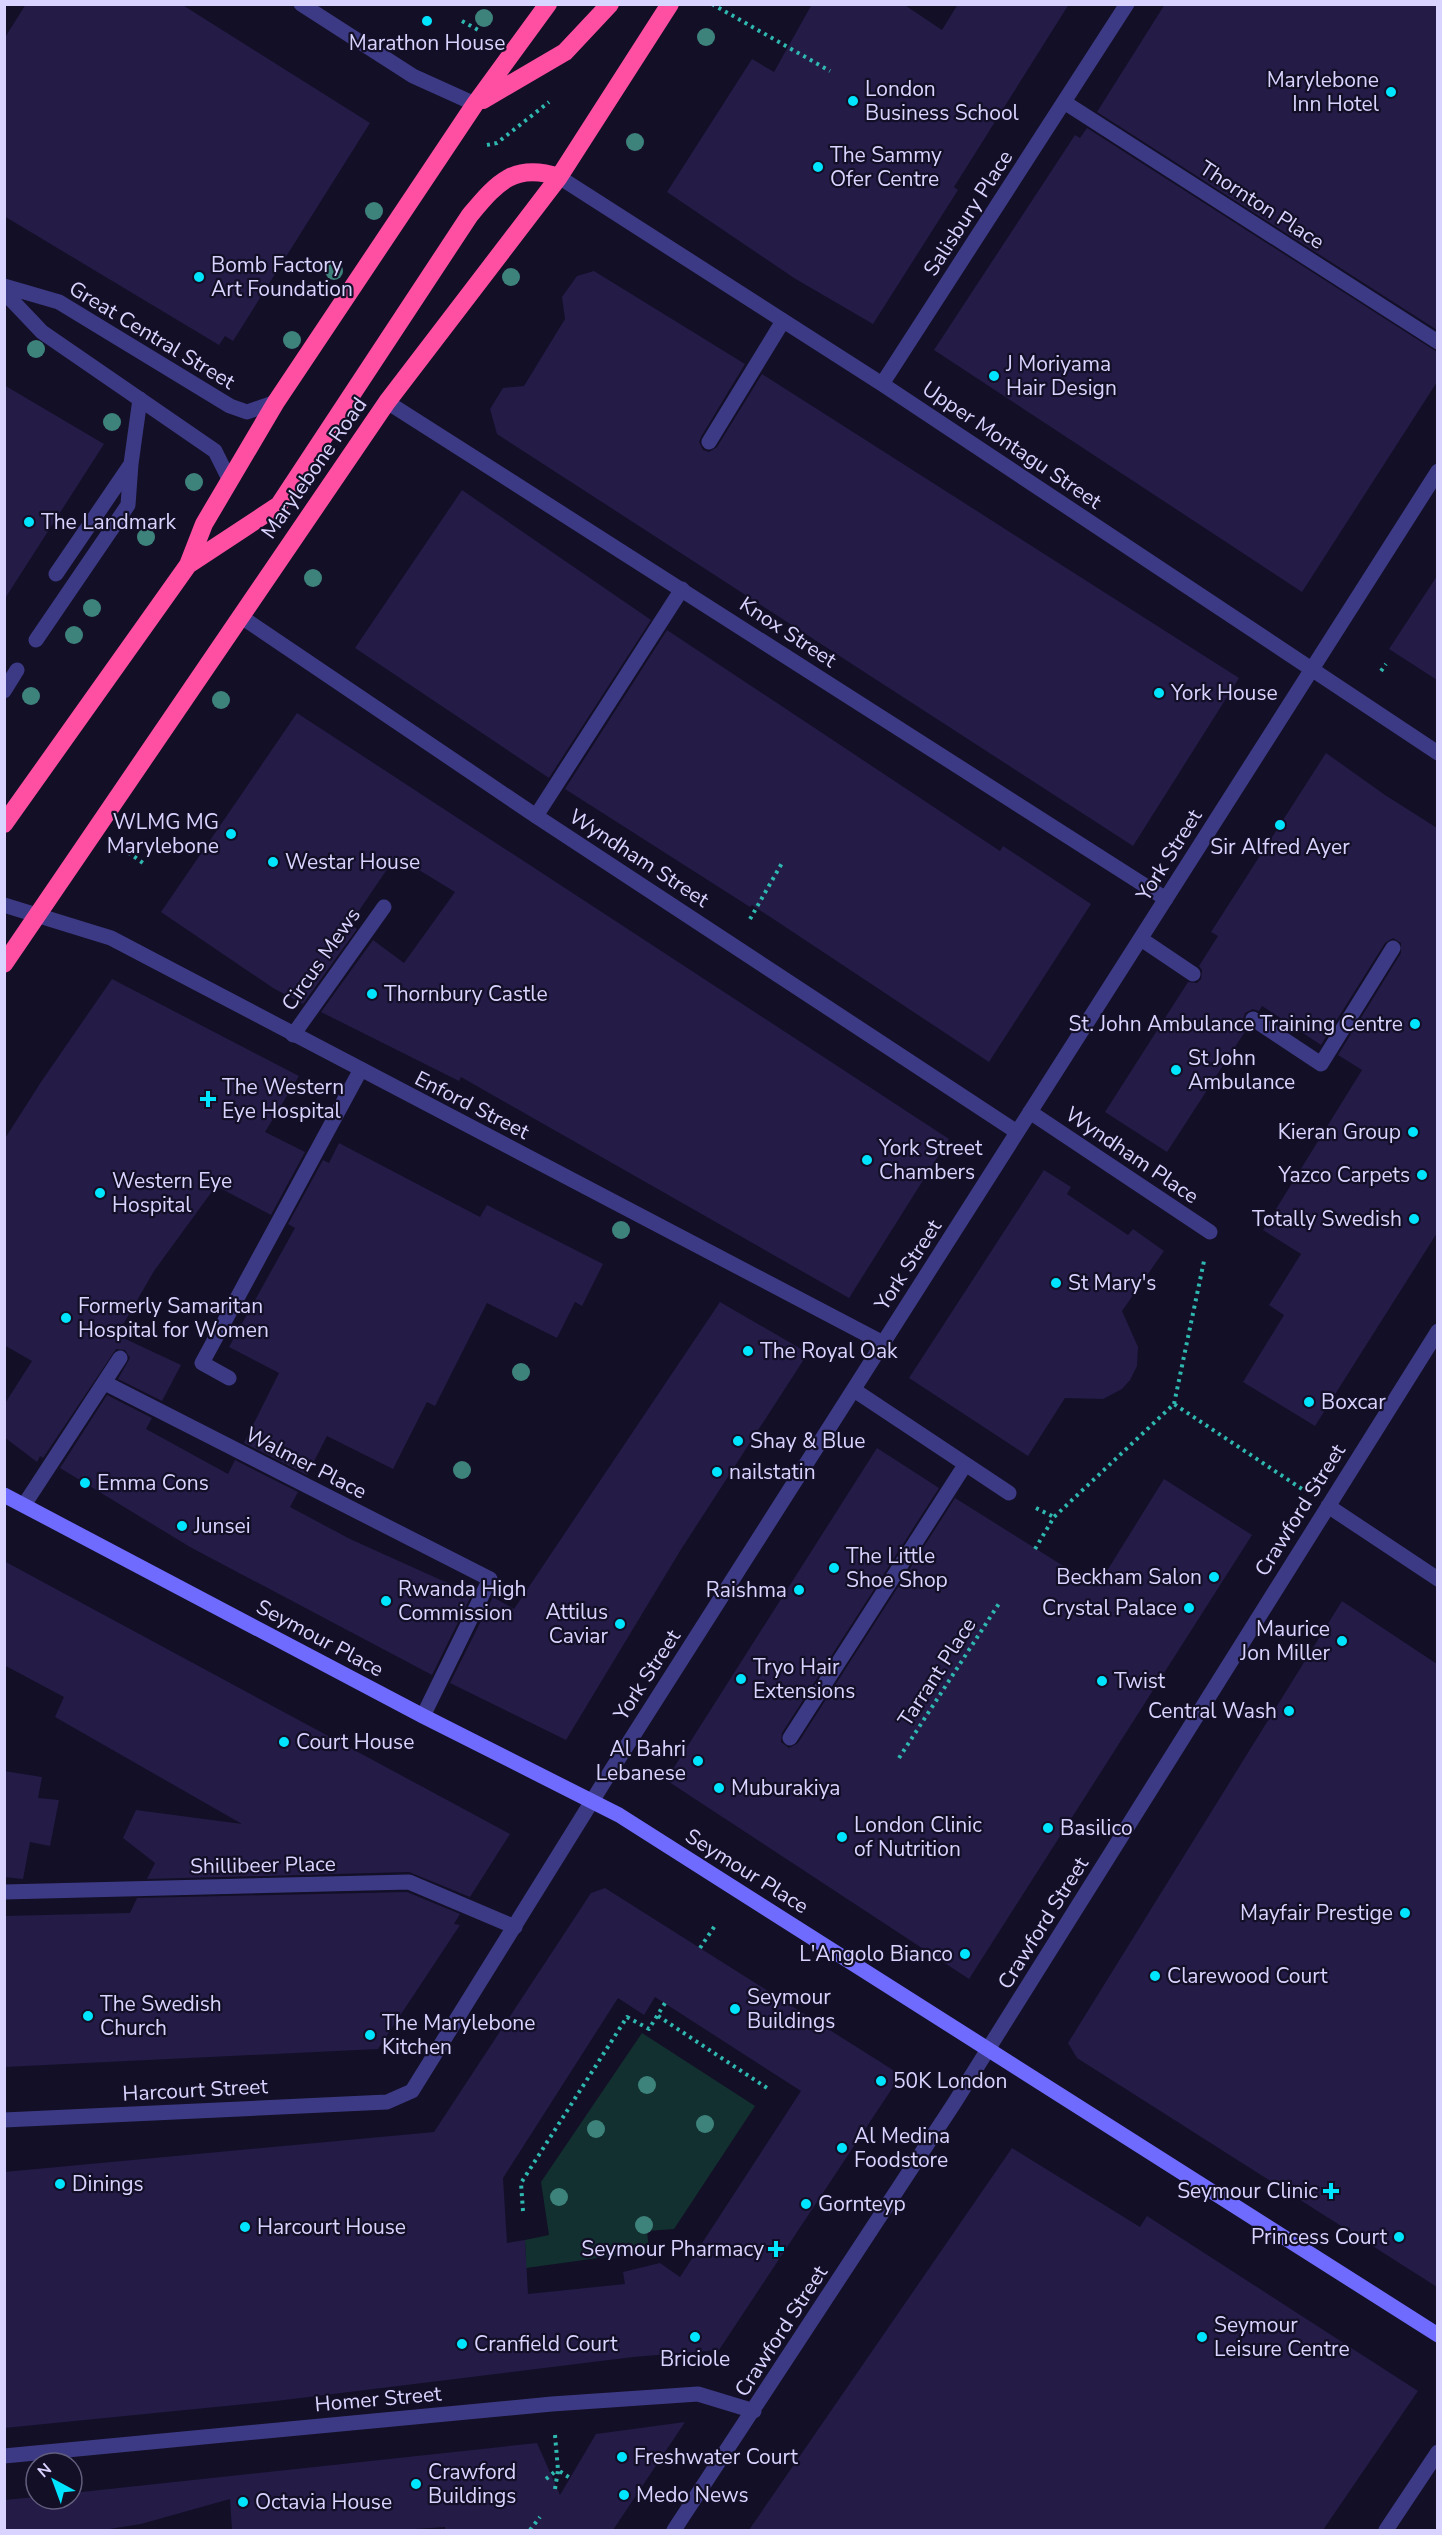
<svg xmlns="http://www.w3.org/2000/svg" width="1442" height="2535" viewBox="0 0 1442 2535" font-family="'Nunito Sans',sans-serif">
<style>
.green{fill:#12302f}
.building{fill:#241b47;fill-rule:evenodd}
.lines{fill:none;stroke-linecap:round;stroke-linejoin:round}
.path{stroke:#2fb8b0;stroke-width:4;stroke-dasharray:3 4.5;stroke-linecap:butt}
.lane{stroke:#3d3a85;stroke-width:15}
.street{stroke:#3d3a85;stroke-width:15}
.secondary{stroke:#6f6bff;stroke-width:15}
.highway{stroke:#ff4fa3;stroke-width:18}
.tree{fill:#3d827b}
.poi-dot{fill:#00e5ff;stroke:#130f26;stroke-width:2}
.labels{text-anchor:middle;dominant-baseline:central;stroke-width:4.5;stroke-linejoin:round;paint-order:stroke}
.poi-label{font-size:21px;fill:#d9d4ff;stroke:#130f26;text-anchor:start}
.street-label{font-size:21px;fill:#d9d4ff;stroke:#130f26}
</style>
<rect width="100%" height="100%" fill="#130f26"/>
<!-- green -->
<path class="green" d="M 642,2033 L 755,2106 L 674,2229 L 647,2231 L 649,2251 L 526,2268 L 525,2240 L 549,2235 L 541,2182 Z"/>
<!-- building -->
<path class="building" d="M 26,4 L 181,4 L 370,123 L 233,341 L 225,336 L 219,345 L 4,216 L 4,39 Z
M 812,4 L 903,4 L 942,30 L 958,4 L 1069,4 L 954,187 L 958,190 L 873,324 L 794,278 L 667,192 L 752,59 L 774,72 Z
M 1165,4 L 1437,4 L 1437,330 L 1097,112 Z
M 1087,128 L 1437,352 L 1437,382 L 1302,592 L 934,350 L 1075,135 L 1080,138 Z
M 594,271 L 745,364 L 701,437 L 699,442 L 703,450 L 709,452 L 717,447 L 762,374 L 1239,678 L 1133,846 L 497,434 L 490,409 L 503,388 L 524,386 L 565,319 L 562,297 L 577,276 Z
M 4,385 L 104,444 L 4,600 Z
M 462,490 L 651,620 L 549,778 L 355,648 Z
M 1437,576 L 1437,680 L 1389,649 Z
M 667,630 L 1000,851 L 1003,846 L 1091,904 L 989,1062 L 752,905 L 750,907 L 565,789 Z
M 297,713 L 949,1139 L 849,1298 L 461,1077 L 459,1081 L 321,1012 L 373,940 L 404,963 L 455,892 L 396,856 L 350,924 L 357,929 L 303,1004 L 273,988 L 161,912 Z
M 1326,753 L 1385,795 L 1437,828 L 1437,1233 L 1315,1426 L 1243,1382 L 1284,1315 L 1269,1305 L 1301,1254 L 1263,1230 L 1362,1070 L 1338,1055 L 1401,953 L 1401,943 L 1393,938 L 1385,943 L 1321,1045 L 1262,1006 L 1259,1011 L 1253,1009 L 1245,1013 L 1243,1019 L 1248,1027 L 1167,1152 L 1105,1112 L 1188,982 L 1197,983 L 1201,979 L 1202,970 L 1199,966 L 1218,936 L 1211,932 Z
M 112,979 L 299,1076 L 265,1132 L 305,1152 L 271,1215 L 216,1186 L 154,1271 L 117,1335 L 181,1365 L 162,1401 L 118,1379 L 130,1358 L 125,1350 L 116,1349 L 43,1458 L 40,1456 L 37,1462 L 4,1437 L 4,1405 L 32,1361 L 4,1345 L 4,1140 L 41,1082 Z
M 339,1143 L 480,1217 L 487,1205 L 603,1264 L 582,1306 L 575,1302 L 557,1338 L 487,1303 L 435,1406 L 427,1402 L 393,1469 L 327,1436 L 307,1475 L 244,1443 L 279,1373 L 229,1347 L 295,1228 L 288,1224 L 323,1160 L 329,1163 Z
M 1044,1170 L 1071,1187 L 1067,1194 L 1128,1235 L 1133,1229 L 1164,1251 L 1122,1311 L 1138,1347 L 1137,1366 L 1130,1380 L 1122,1389 L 1103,1399 L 1065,1398 L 1028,1456 L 909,1378 Z
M 720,1302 L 808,1353 L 680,1551 L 566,1740 L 450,1683 L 493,1597 L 514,1609 Z
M 107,1395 L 152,1418 L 146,1429 L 228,1474 L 235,1460 L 298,1492 L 290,1507 L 350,1539 L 472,1594 L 432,1675 L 190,1547 L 60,1468 Z
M 877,1448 L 939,1488 L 782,1733 L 781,1742 L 789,1748 L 798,1743 L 955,1498 L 1097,1587 L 1164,1479 L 1252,1535 L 969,1979 L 666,1780 Z
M 4,1561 L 510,1834 L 470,1897 L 409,1872 L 147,1879 L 155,1863 L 123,1838 L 136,1810 L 242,1824 L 55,1717 L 64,1697 L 4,1665 Z
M 1342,1601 L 1437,1664 L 1437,2287 L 1077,2058 L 1068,2043 Z
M 4,1771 L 42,1777 L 38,1798 L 59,1800 L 50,1846 L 30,1842 L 23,1879 L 4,1877 Z
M 605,1888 L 893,2070 L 895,2084 L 719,2350 L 633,2357 L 276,2401 L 4,2428 L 4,2172 L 434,2132 L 591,1893 ZM 655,1997 L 801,2091 L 680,2277 L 660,2263 L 623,2272 L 625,2284 L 528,2294 L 525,2240 L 507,2243 L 503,2178 L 618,1998 L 644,2015 Z
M 407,1892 L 460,1914 L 454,1924 L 460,1925 L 378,2049 L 4,2067 L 4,1916 L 130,1913 L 137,1898 Z
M 1012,2148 L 1140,2227 L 1147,2216 L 1418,2391 L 1323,2530 L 749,2530 Z
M 685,2422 L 613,2530 L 445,2530 L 445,2527 L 401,2530 L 232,2530 L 230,2499 L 141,2524 L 103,2530 L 4,2530 L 4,2500 L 36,2497 L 36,2499 L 72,2499 L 72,2493 L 537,2443 L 560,2495 L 596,2434 Z"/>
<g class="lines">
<!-- path -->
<path class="path" d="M 712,4 L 830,71
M 462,21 L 480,31
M 487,145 L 497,143 L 549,102
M 1381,671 L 1386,664
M 122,848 L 143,863
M 750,919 L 782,863
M 1174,1404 L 1204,1261
M 1036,1508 L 1054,1517
M 1035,1549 L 1054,1517 L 1174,1404 L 1302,1489
M 899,1758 L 1000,1602
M 700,1948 L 716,1924
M 658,2016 L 770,2090
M 523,2211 L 521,2183 L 627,2017 L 649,2029 L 665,2003
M 555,2435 L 558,2470 L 570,2478
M 546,2479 L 557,2470
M 555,2489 L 558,2470
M 530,2530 L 540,2517"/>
<!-- lane -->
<path class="lane" d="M 709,442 L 783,321
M 56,574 L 131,464 L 140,399
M 36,640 L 128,505 L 131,464
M 4,691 L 17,670
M 536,816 L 682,589
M 1141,939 L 1193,974
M 1253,1019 L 1321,1064 L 1393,948
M 293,1035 L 384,907
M 1030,1112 L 1210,1232
M 229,1378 L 202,1363 L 360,1071
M 854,1390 L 1009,1493
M 790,1738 L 965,1465
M 4,1892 L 409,1882 L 515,1927"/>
<!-- street -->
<path class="street" d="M 301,4 L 413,76 L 475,104
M 1064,102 L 1438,342
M 559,177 L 882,384 L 1438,753
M 4,286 L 59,302 L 230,406 L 247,412 L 276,402
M 4,292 L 42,332 L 215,451 L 230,481
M 882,384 L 1127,4
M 387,402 L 1166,899
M 240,616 L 536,816 L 1017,1132
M 4,905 L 111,938 L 883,1343
M 105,1383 L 490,1579 L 423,1716
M 24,1505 L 120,1358
M 1328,1506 L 1438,1579
M 4,2120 L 387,2102 L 412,2091 L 612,1769 L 1438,471
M 4,2456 L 552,2404 L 698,2394 L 754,2411
M 674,2530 L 955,2102 L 1438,1331
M 1386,2530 L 1438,2452"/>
<!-- secondary -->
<path class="secondary" d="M 4,1495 L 423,1716 L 619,1815 L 1438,2335"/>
<!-- highway -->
<path class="highway" d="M 483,100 L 565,52 L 610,4
M 188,565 L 279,505 L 470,215 C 497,183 514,162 559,177
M 4,824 L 188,565 L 204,524 L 276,402 L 475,104 L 548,4
M 4,964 L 387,402 L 559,177 L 670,4"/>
</g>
<!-- trees -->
<g class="tree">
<circle cx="484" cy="18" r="9"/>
<circle cx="706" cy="37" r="9"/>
<circle cx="635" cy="142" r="9"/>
<circle cx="374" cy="211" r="9"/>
<circle cx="334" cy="271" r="9"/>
<circle cx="511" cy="277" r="9"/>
<circle cx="292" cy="340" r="9"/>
<circle cx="36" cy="349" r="9"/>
<circle cx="112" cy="422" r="9"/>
<circle cx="194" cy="482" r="9"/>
<circle cx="146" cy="537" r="9"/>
<circle cx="313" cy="578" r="9"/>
<circle cx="92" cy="608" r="9"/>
<circle cx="74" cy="635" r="9"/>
<circle cx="31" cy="696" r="9"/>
<circle cx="221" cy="700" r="9"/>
<circle cx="621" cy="1230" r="9"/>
<circle cx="521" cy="1372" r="9"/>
<circle cx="462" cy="1470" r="9"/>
<circle cx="647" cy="2085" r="9"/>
<circle cx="705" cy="2124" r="9"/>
<circle cx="596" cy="2129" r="9"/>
<circle cx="559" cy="2197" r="9"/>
<circle cx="644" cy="2225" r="9"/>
</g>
<!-- markers -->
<g class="poi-dot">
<circle cx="427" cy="21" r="6"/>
<circle cx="1391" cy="92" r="6"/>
<circle cx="853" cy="101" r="6"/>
<circle cx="818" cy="167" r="6"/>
<circle cx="199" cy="277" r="6"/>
<circle cx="994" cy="376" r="6"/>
<circle cx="29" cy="522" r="6"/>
<circle cx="1159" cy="693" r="6"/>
<circle cx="1280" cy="825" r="6"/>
<circle cx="231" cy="834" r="6"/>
<circle cx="273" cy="862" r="6"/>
<circle cx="372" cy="994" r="6"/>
<circle cx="1415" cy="1024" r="6"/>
<circle cx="1176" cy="1070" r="6"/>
<path d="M205 1090h6v6h6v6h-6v6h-6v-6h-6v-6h6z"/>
<circle cx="1413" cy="1132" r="6"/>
<circle cx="867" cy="1160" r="6"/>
<circle cx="1422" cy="1175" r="6"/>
<circle cx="100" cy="1193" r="6"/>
<circle cx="1414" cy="1219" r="6"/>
<circle cx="1056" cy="1283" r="6"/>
<circle cx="66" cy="1318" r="6"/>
<circle cx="748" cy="1351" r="6"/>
<circle cx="1309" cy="1402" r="6"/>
<circle cx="738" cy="1441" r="6"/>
<circle cx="717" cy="1472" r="6"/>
<circle cx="85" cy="1483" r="6"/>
<circle cx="182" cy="1526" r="6"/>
<circle cx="834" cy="1568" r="6"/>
<circle cx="1214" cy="1577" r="6"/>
<circle cx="799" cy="1590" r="6"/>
<circle cx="386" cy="1601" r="6"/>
<circle cx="1189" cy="1608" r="6"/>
<circle cx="620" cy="1624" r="6"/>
<circle cx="1342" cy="1641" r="6"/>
<circle cx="741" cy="1679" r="6"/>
<circle cx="1102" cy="1681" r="6"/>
<circle cx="1289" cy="1711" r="6"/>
<circle cx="284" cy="1742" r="6"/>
<circle cx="698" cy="1761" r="6"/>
<circle cx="719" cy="1788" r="6"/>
<circle cx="1048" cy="1828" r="6"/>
<circle cx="842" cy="1837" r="6"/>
<circle cx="1405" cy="1913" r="6"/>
<circle cx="965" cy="1954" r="6"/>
<circle cx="1155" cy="1976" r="6"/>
<circle cx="735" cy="2009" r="6"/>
<circle cx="88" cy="2016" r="6"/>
<circle cx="370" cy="2035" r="6"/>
<circle cx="881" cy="2081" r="6"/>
<circle cx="842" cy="2148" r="6"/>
<circle cx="60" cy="2184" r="6"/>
<path d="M1328 2182h6v6h6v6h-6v6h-6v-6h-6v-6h6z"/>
<circle cx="806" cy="2204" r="6"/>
<circle cx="245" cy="2227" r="6"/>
<circle cx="1399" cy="2237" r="6"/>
<path d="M773 2240h6v6h6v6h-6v6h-6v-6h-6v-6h6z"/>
<circle cx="695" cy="2337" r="6"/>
<circle cx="1202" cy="2337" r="6"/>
<circle cx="462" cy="2344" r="6"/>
<circle cx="622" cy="2457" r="6"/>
<circle cx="416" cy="2484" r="6"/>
<circle cx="624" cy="2495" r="6"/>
<circle cx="243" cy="2502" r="6"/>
</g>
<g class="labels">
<!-- poi labels -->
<g class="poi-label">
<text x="427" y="43" text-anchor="middle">Marathon House</text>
<text x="1379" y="80" text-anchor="end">Marylebone<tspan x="1379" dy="24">Inn Hotel</tspan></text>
<text x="865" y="89">London<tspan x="865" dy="24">Business School</tspan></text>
<text x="830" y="155">The Sammy<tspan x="830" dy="24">Ofer Centre</tspan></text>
<text x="211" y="265">Bomb Factory<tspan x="211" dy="24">Art Foundation</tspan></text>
<text x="1006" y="364">J Moriyama<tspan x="1006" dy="24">Hair Design</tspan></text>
<text x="41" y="522">The Landmark</text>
<text x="1171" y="693">York House</text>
<text x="219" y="822" text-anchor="end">WLMG MG<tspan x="219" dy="24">Marylebone</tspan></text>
<text x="1280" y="847" text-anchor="middle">Sir Alfred Ayer</text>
<text x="285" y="862">Westar House</text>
<text x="384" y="994">Thornbury Castle</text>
<text x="1403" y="1024" text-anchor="end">St. John Ambulance Training Centre</text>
<text x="1188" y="1058">St John<tspan x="1188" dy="24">Ambulance</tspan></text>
<text x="222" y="1087">The Western<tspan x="222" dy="24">Eye Hospital</tspan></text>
<text x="1401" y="1132" text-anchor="end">Kieran Group</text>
<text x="879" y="1148">York Street<tspan x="879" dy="24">Chambers</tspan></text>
<text x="1410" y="1175" text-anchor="end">Yazco Carpets</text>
<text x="112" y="1181">Western Eye<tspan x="112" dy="24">Hospital</tspan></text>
<text x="1402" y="1219" text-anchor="end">Totally Swedish</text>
<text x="1068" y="1283">St Mary's</text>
<text x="78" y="1306">Formerly Samaritan<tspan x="78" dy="24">Hospital for Women</tspan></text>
<text x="760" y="1351">The Royal Oak</text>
<text x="1321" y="1402">Boxcar</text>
<text x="750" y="1441">Shay &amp; Blue</text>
<text x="729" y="1472">nailstatin</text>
<text x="97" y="1483">Emma Cons</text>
<text x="194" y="1526">Junsei</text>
<text x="846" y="1556">The Little<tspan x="846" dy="24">Shoe Shop</tspan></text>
<text x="1202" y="1577" text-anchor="end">Beckham Salon</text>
<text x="398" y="1589">Rwanda High<tspan x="398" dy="24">Commission</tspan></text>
<text x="787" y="1590" text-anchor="end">Raishma</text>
<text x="1177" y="1608" text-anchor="end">Crystal Palace</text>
<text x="608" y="1612" text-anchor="end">Attilus<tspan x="608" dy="24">Caviar</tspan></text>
<text x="1330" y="1629" text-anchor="end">Maurice<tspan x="1330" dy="24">Jon Miller</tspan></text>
<text x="753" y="1667">Tryo Hair<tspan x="753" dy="24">Extensions</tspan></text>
<text x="1114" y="1681">Twist</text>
<text x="1277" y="1711" text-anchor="end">Central Wash</text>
<text x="296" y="1742">Court House</text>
<text x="686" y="1749" text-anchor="end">Al Bahri<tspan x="686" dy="24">Lebanese</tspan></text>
<text x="731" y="1788">Muburakiya</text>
<text x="854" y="1825">London Clinic<tspan x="854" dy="24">of Nutrition</tspan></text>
<text x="1060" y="1828">Basilico</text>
<text x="1393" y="1913" text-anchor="end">Mayfair Prestige</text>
<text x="953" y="1954" text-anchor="end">L'Angolo Bianco</text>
<text x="1167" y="1976">Clarewood Court</text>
<text x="747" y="1997">Seymour<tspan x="747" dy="24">Buildings</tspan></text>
<text x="100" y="2004">The Swedish<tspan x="100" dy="24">Church</tspan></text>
<text x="382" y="2023">The Marylebone<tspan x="382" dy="24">Kitchen</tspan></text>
<text x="893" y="2081">50K London</text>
<text x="854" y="2136">Al Medina<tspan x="854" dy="24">Foodstore</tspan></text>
<text x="72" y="2184">Dinings</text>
<text x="1318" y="2191" text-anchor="end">Seymour Clinic</text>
<text x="818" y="2204">Gornteyp</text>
<text x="257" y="2227">Harcourt House</text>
<text x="1387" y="2237" text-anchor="end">Princess Court</text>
<text x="764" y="2249" text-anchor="end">Seymour Pharmacy</text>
<text x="1214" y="2325">Seymour<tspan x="1214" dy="24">Leisure Centre</tspan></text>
<text x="474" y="2344">Cranfield Court</text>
<text x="695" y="2359" text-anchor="middle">Briciole</text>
<text x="634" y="2457">Freshwater Court</text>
<text x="428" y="2472">Crawford<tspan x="428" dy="24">Buildings</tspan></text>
<text x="636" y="2495">Medo News</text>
<text x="255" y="2502">Octavia House</text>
</g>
<!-- street labels -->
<g class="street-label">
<text transform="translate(1262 205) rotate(33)">Thornton Place</text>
<text transform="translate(968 213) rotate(-57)">Salisbury Place</text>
<text transform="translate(152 335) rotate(31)">Great Central Street</text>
<text transform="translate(1012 445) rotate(34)">Upper Montagu Street</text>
<text transform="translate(314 468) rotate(-55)">Marylebone Road</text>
<text transform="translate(788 632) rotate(33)">Knox Street</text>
<text transform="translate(1169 855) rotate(-58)">York Street</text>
<text transform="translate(639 858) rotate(33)">Wyndham Street</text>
<text transform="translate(321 959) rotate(-55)">Circus Mews</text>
<text transform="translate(472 1105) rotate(27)">Enford Street</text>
<text transform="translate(1132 1155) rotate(34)">Wyndham Place</text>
<text transform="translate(908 1265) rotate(-57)">York Street</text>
<text transform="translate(306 1463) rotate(27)">Walmer Place</text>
<text transform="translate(1300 1510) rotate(-58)">Crawford Street</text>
<text transform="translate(320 1638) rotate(28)">Seymour Place</text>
<text transform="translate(937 1672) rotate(-57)">Tarrant Place</text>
<text transform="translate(647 1675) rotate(-57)">York Street</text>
<text transform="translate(263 1865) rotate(-1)">Shillibeer Place</text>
<text transform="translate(747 1871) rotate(32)">Seymour Place</text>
<text transform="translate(1043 1923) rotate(-58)">Crawford Street</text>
<text transform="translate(195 2090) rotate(-3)">Harcourt Street</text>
<text transform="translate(781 2331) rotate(-57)">Crawford Street</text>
<text transform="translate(378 2399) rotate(-5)">Homer Street</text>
</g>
</g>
<!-- border -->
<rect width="1442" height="2535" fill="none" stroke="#d9d4ff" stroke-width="12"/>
<!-- north arrow -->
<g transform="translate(54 2481) rotate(319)"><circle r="28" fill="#130f26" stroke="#625e7d" stroke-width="1.5"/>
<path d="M0-4.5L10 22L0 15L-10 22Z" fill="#00e5ff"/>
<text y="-9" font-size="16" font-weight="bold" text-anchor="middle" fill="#d9d4ff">N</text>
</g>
</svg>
